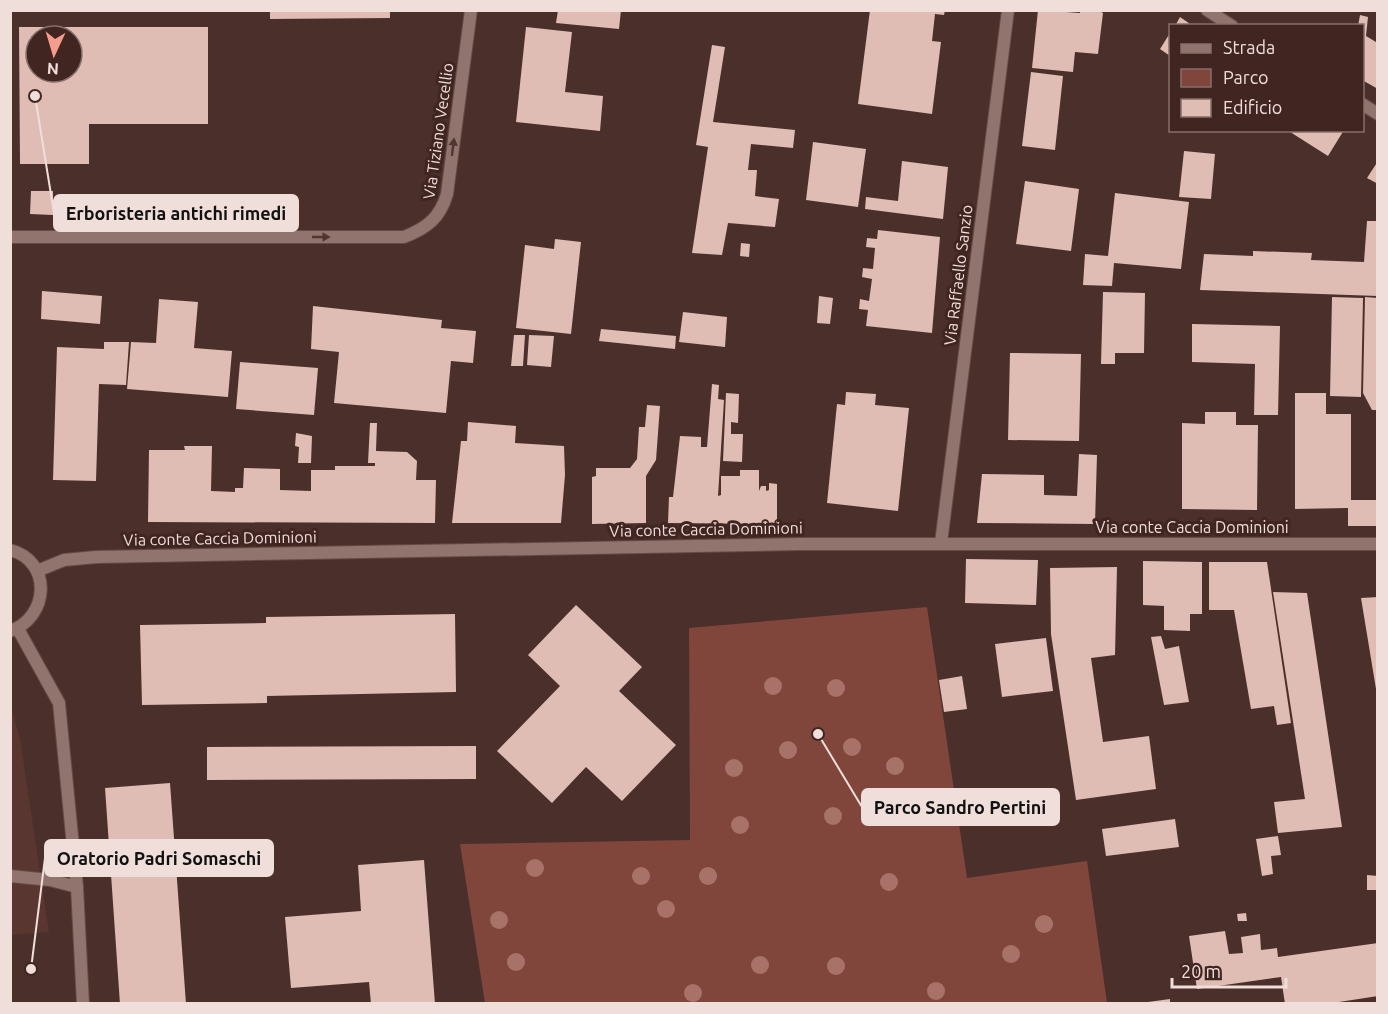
<svg xmlns="http://www.w3.org/2000/svg" width="1388" height="1014" viewBox="0 0 1388 1014" font-family="Ubuntu,sans-serif">
<style>
.built{fill:#59362f}
.green{fill:#81463b}
.building{fill:#dfbcb4;fill-rule:evenodd}
.lines{fill:none;stroke-linecap:round;stroke-linejoin:round}
.service-casing{stroke:#654b46;stroke-width:14}
.minor-casing{stroke:#654b46;stroke-width:14}
.service{stroke:#92746e;stroke-width:12}
.minor{stroke:#92746e;stroke-width:12}
.tree{fill:#a87268}
.oneway{fill:#503530}
.labels{text-anchor:middle;dominant-baseline:central;stroke-width:6;stroke-linejoin:round;paint-order:stroke}
.street-label{font-size:16px;fill:#f0deda;stroke:#402520}
.leader{fill:none;stroke:#f0deda;stroke-width:2}
.callout-dot{fill:#f0deda;stroke:#402520;stroke-width:2}
.callout{fill:#f0deda;stroke:#f0deda;stroke-width:2}
.callout-label{font-size:18px;text-anchor:middle;font-weight:bold;fill:#111}
</style>
<rect width="100%" height="100%" fill="#4b2f2a"/>
<!-- built -->
<path class="built" d="M 10,704 L 20,738 L 49,932 L 11,935 Z"/>
<!-- green -->
<path class="green" d="M 927,607 L 967,878 L 1087,861 L 1107,1003 L 485,1003 L 460,844 L 690,840 L 689,628 Z"/>
<!-- building -->
<path class="building" d="M 270,10 L 390,10 L 390,18 L 270,19 Z
M 558,10 L 621,10 L 619,29 L 556,23 Z
M 870,10 L 945,10 L 944,15 L 935,14 L 932,41 L 941,42 L 932,114 L 858,104 Z
M 1038,10 L 1080,13 L 1080,10 L 1098,10 L 1103,13 L 1098,54 L 1075,52 L 1073,72 L 1032,68 Z
M 1360,15 L 1368,17 L 1366,36 L 1376,42 L 1378,40 L 1378,89 L 1362,80 L 1362,26 L 1358,26 Z
M 1180,17 L 1193,26 L 1175,26 Z
M 19,27 L 208,27 L 208,124 L 89,124 L 89,164 L 20,164 ZM 36,36 L 72,36 L 72,72 L 36,72 Z
M 526,27 L 572,32 L 565,92 L 603,96 L 600,131 L 516,122 Z
M 1170,33 L 1170,56 L 1160,49 Z
M 712,45 L 725,47 L 713,122 L 795,130 L 793,148 L 751,144 L 748,170 L 757,170 L 755,196 L 779,199 L 775,227 L 728,223 L 722,255 L 692,253 L 708,147 L 696,145 Z
M 1031,72 L 1063,76 L 1055,150 L 1022,146 Z
M 1287,130 L 1344,130 L 1328,156 Z
M 813,142 L 866,149 L 858,207 L 806,200 Z
M 1184,151 L 1215,154 L 1211,199 L 1179,197 Z
M 902,161 L 948,167 L 943,219 L 865,209 L 866,197 L 898,201 Z
M 1378,161 L 1378,184 L 1367,178 Z
M 1025,181 L 1079,189 L 1071,251 L 1016,244 Z
M 31,191 L 53,191 L 53,215 L 30,214 Z
M 1115,193 L 1189,202 L 1181,269 L 1114,263 L 1112,286 L 1083,285 L 1085,254 L 1108,256 Z
M 1367,221 L 1378,221 L 1378,296 L 1200,290 L 1204,254 L 1253,256 L 1253,251 L 1312,253 L 1311,260 L 1364,262 Z
M 878,230 L 940,237 L 932,333 L 866,326 L 868,310 L 859,309 L 860,299 L 869,301 L 872,279 L 862,277 L 863,268 L 873,269 L 875,248 L 866,247 L 867,238 L 877,239 Z
M 555,239 L 581,242 L 571,334 L 516,328 L 525,245 L 554,249 Z
M 741,243 L 750,244 L 749,257 L 740,256 Z
M 42,291 L 102,296 L 100,324 L 41,319 Z
M 1103,292 L 1145,293 L 1144,353 L 1115,353 L 1115,364 L 1101,364 Z
M 819,296 L 833,298 L 830,324 L 817,323 Z
M 1332,297 L 1363,298 L 1361,397 L 1330,396 Z
M 1365,297 L 1378,298 L 1378,410 L 1372,410 L 1363,393 Z
M 159,299 L 198,302 L 194,348 L 232,351 L 228,397 L 127,389 L 131,342 L 156,343 Z
M 313,306 L 442,320 L 441,328 L 476,331 L 473,363 L 451,361 L 446,413 L 334,403 L 339,352 L 311,349 Z
M 683,312 L 727,317 L 725,347 L 679,342 Z
M 1192,324 L 1280,326 L 1278,415 L 1254,415 L 1255,364 L 1192,362 Z
M 601,329 L 676,336 L 675,349 L 599,341 Z
M 514,335 L 525,335 L 523,366 L 511,366 Z
M 529,335 L 554,336 L 551,367 L 527,365 Z
M 104,342 L 129,342 L 126,385 L 99,384 L 96,481 L 53,480 L 57,347 L 104,349 Z
M 1010,353 L 1081,354 L 1079,441 L 1008,440 Z
M 240,362 L 318,368 L 314,415 L 236,409 Z
M 712,384 L 719,385 L 718,399 L 724,400 L 718,496 L 721,495 L 721,476 L 740,476 L 740,470 L 759,470 L 759,491 L 761,486 L 766,486 L 766,491 L 769,490 L 769,483 L 777,484 L 777,524 L 668,523 L 669,497 L 673,497 L 680,436 L 701,437 L 701,447 L 707,447 Z
M 846,392 L 876,394 L 875,405 L 909,408 L 898,511 L 827,503 L 837,404 L 845,405 Z
M 726,393 L 739,394 L 738,423 L 731,422 L 731,434 L 743,434 L 742,462 L 723,461 Z
M 1295,393 L 1326,393 L 1326,414 L 1351,414 L 1351,500 L 1378,500 L 1378,526 L 1348,526 L 1348,508 L 1295,509 Z
M 647,405 L 660,406 L 656,460 L 646,476 L 646,523 L 592,524 L 592,477 L 596,476 L 596,468 L 630,468 L 637,459 L 639,427 L 645,427 Z
M 1205,412 L 1236,412 L 1236,425 L 1258,425 L 1257,510 L 1182,509 L 1182,423 L 1205,424 Z
M 468,422 L 516,426 L 515,443 L 564,446 L 565,475 L 561,523 L 452,523 L 461,441 L 467,441 Z
M 370,423 L 377,423 L 376,451 L 407,452 L 417,461 L 416,480 L 436,480 L 435,523 L 148,522 L 149,450 L 185,450 L 184,446 L 212,446 L 211,491 L 235,492 L 235,488 L 243,488 L 244,468 L 280,469 L 280,490 L 311,491 L 311,470 L 335,470 L 335,466 L 375,466 L 375,463 L 368,463 Z
M 296,433 L 312,436 L 311,463 L 298,463 L 299,447 L 295,446 Z
M 1079,454 L 1097,455 L 1095,524 L 977,523 L 982,474 L 1044,475 L 1044,495 L 1077,496 Z
M 966,559 L 1038,560 L 1036,605 L 965,603 Z
M 1143,561 L 1202,562 L 1202,614 L 1190,614 L 1190,631 L 1164,630 L 1164,606 L 1143,605 Z
M 1209,562 L 1267,562 L 1291,723 L 1277,725 L 1274,706 L 1251,709 L 1234,610 L 1209,610 Z
M 1117,567 L 1115,655 L 1091,658 L 1103,742 L 1149,736 L 1156,789 L 1076,800 L 1051,634 L 1050,568 Z
M 1273,592 L 1307,593 L 1342,827 L 1278,833 L 1274,802 L 1305,799 Z
M 1378,597 L 1378,689 L 1376,689 L 1361,598 Z
M 576,605 L 642,667 L 619,691 L 676,745 L 622,801 L 586,767 L 552,803 L 497,751 L 560,686 L 528,655 Z
M 455,614 L 456,692 L 267,696 L 267,703 L 142,705 L 140,625 L 266,623 L 266,617 Z
M 1161,636 L 1165,649 L 1179,646 L 1189,702 L 1164,705 L 1151,637 Z
M 1046,638 L 1053,691 L 1002,697 L 995,644 Z
M 962,676 L 967,709 L 944,712 L 939,680 Z
M 476,746 L 476,779 L 207,780 L 207,747 Z
M 170,783 L 186,1004 L 120,1004 L 105,788 Z
M 1175,819 L 1179,847 L 1106,856 L 1102,829 Z
M 1278,836 L 1281,855 L 1271,856 L 1273,874 L 1262,876 L 1256,839 Z
M 424,860 L 435,1004 L 371,1004 L 369,982 L 291,988 L 285,917 L 361,911 L 358,865 Z
M 1367,875 L 1378,876 L 1378,890 L 1367,890 Z
M 1246,913 L 1247,921 L 1238,921 L 1237,914 Z
M 1225,931 L 1229,954 L 1243,953 L 1241,937 L 1260,934 L 1261,950 L 1277,948 L 1278,957 L 1378,943 L 1378,996 L 1326,1004 L 1285,1004 L 1281,977 L 1197,989 L 1189,936 Z
M 1170,999 L 1170,1004 L 1148,1004 L 1148,1002 Z"/>
<g class="lines">
<defs>
<path id="service" d="M 10,876 L 50,880 L 77,887"/>
<path id="minor" d="M 1207,10 L 1232,26
M 1362,104 L 1378,114
M 10,237 L 404,237 C 427,228 440,218 447,194 L 471,10
M 941,543 L 1008,10
M 10,550 C 53,561 49,618 10,631
M 37,571 L 64,560 L 96,557 L 800,544 L 1378,544
M 18,629 L 59,703 L 77,887 L 83,1004"/>
</defs>
<!-- service casing -->
<use href="#service" class="service-casing"/>
<!-- minor casing -->
<use href="#minor" class="minor-casing"/>
<!-- service -->
<use href="#service" class="service"/>
<!-- minor -->
<use href="#minor" class="minor"/>
</g>
<!-- trees -->
<g class="tree">
<circle cx="773" cy="686" r="9"/>
<circle cx="836" cy="688" r="9"/>
<circle cx="852" cy="747" r="9"/>
<circle cx="788" cy="750" r="9"/>
<circle cx="895" cy="766" r="9"/>
<circle cx="734" cy="768" r="9"/>
<circle cx="833" cy="816" r="9"/>
<circle cx="740" cy="825" r="9"/>
<circle cx="535" cy="868" r="9"/>
<circle cx="641" cy="876" r="9"/>
<circle cx="708" cy="876" r="9"/>
<circle cx="889" cy="882" r="9"/>
<circle cx="666" cy="909" r="9"/>
<circle cx="499" cy="920" r="9"/>
<circle cx="1044" cy="924" r="9"/>
<circle cx="1011" cy="954" r="9"/>
<circle cx="516" cy="962" r="9"/>
<circle cx="760" cy="965" r="9"/>
<circle cx="836" cy="966" r="9"/>
<circle cx="936" cy="991" r="9"/>
<circle cx="693" cy="993" r="9"/>
</g>
<!-- one-way arrows -->
<defs><path id="oneway-solid" d="M-6-.8H1V-3.2L6.5 0L1 3.2V.8H-6Z" transform="scale(1.5)"/></defs>
<g class="oneway">
<use href="#oneway-solid" transform="translate(453 147) rotate(-83)"/>
<use href="#oneway-solid" transform="translate(321 237)"/>
</g>
<g class="labels">
<!-- street labels -->
<g class="street-label">
<text transform="translate(438 131) rotate(-82)">Via Tiziano Vecellio</text>
<text transform="translate(958 275) rotate(-83)">Via Raffaello Sanzio</text>
<text x="1192" y="527">Via conte Caccia Dominioni</text>
<text transform="translate(706 529) rotate(-1)">Via conte Caccia Dominioni</text>
<text transform="translate(220 538) rotate(-1)">Via conte Caccia Dominioni</text>
</g>
</g>
<!-- callouts -->
<path class="leader" d="M35 96L54 213M818 734L862 807M31 969L45 858"/>
<g class="callout-dot">
<circle cx="35" cy="96" r="6"/>
<circle cx="818" cy="734" r="6"/>
<circle cx="31" cy="969" r="6"/>
</g>
<g class="callout">
<rect x="54" y="195" width="244" height="36" rx="6"/>
<rect x="862" y="789" width="197" height="36" rx="6"/>
<rect x="45" y="840" width="228" height="36" rx="6"/>
</g>
<g class="callout-label">
<text x="176" y="220">Erboristeria antichi rimedi</text>
<text x="960" y="814">Parco Sandro Pertini</text>
<text x="159" y="865">Oratorio Padri Somaschi</text>
</g>
<!-- border -->
<rect width="1388" height="1014" fill="none" stroke="#f0deda" stroke-width="24"/>
<!-- legend -->
<rect x="1169" y="24" width="195" height="108" fill="#402520" stroke="#866f6a" stroke-width="1.5"/>
<rect x="1181" y="44" width="30" height="9" fill="#92746e" stroke="#866f6a" stroke-width="1.5"/>
<text x="1223" y="54" font-size="18" fill="#f0deda">Strada</text>
<rect x="1181" y="69" width="30" height="18" fill="#81463b" stroke="#866f6a" stroke-width="1.5"/>
<text x="1223" y="84" font-size="18" fill="#f0deda">Parco</text>
<rect x="1181" y="99" width="30" height="18" fill="#dfbcb4" stroke="#866f6a" stroke-width="1.5"/>
<text x="1223" y="114" font-size="18" fill="#f0deda">Edificio</text>
<!-- north arrow -->
<g transform="translate(54 54) rotate(184)"><circle r="28" fill="#402520" stroke="#866f6a" stroke-width="1.5"/>
<path d="M0-4.5L10 22L0 15L-10 22Z" fill="#f49d8c"/>
<text y="-9" font-size="16" font-weight="bold" text-anchor="middle" fill="#f0deda">N</text>
</g>
<!-- scale -->
<path d="M1172 978v9h114v-9" fill="none" stroke="#f0deda" stroke-width="3"/>
<text x="1181" y="978" font-size="18" fill="#f0deda" stroke="#402520" stroke-width="4.5" paint-order="stroke">20 m</text>
</svg>
